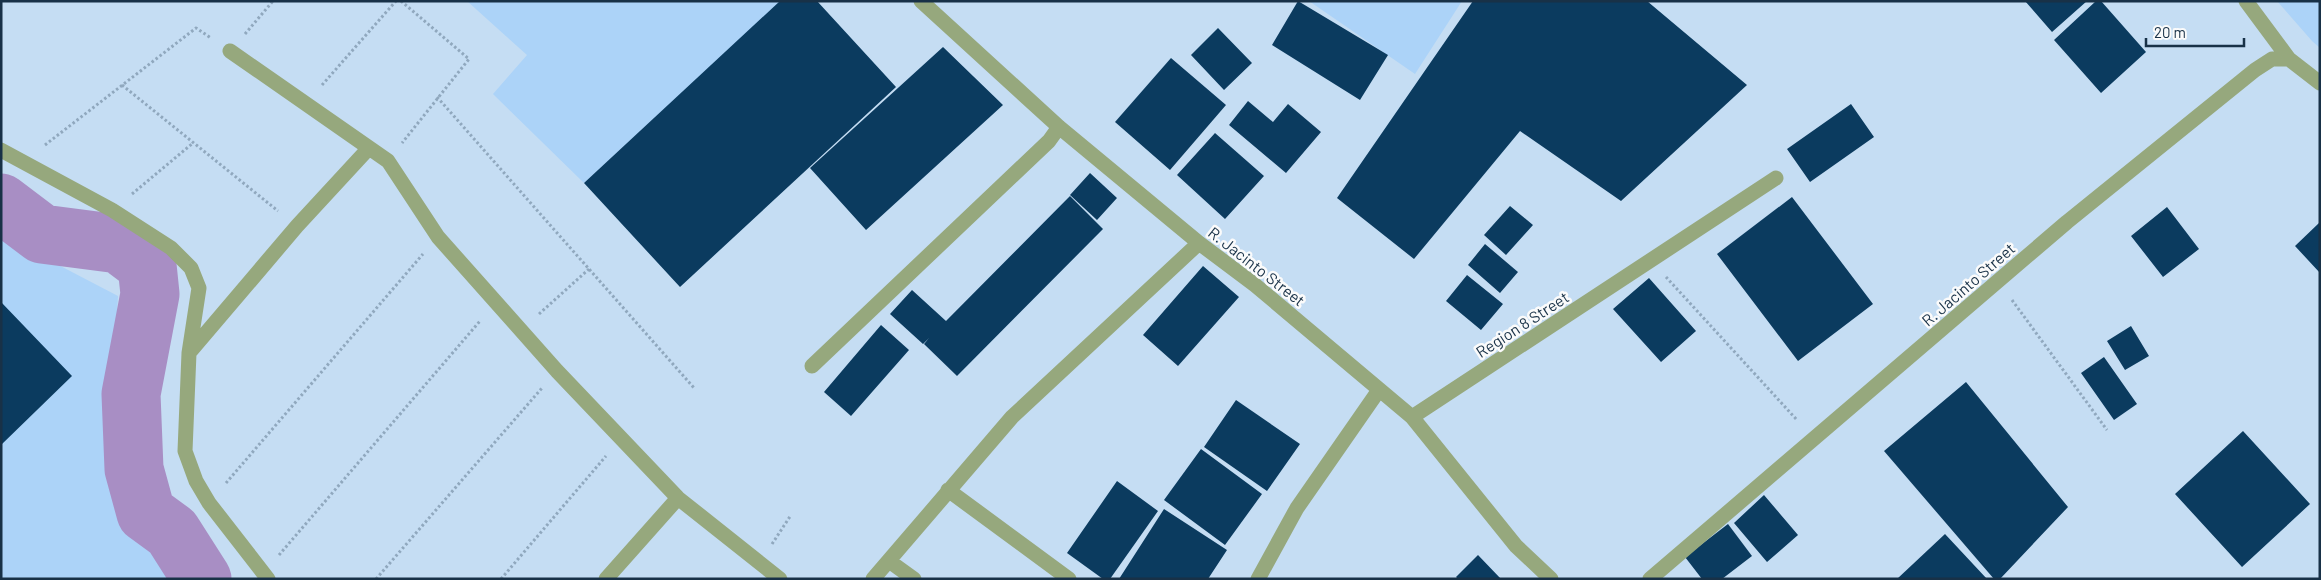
<svg xmlns="http://www.w3.org/2000/svg" width="2321" height="580" viewBox="0 0 2321 580" font-family="Barlow,sans-serif">
<style>
.built{fill:#acd3f8}
.lines{fill:none;stroke-linecap:round;stroke-linejoin:round}
.river{stroke:#a88ec4;stroke-width:59}
.building{fill:#0b3b5f}
.path{stroke:#90a8be;stroke-width:3;stroke-dasharray:2.5 2.5;stroke-linecap:butt}
.minor{stroke:#96a87d;stroke-width:15}
.labels{text-anchor:middle;dominant-baseline:central;stroke-width:5;stroke-linejoin:round;paint-order:stroke}
.street-label{font-size:16px;fill:#183147;stroke:#fbfbfb}
</style>
<rect width="100%" height="100%" fill="#c5ddf3"/>
<!-- built -->
<path class="built" d="M 467,1 L 781,1 L 584,183 L 493,94 L 527,55 Z
M 1309,1 L 1462,1 L 1415,74 Z
M 2277,1 L 2320,1 L 2320,48 L 2312,41 Z
M 1,235 L 118,296 L 108,474 L 187,579 L 1,579 Z"/>
<g class="lines">
<!-- river -->
<path class="river" d="M 1,203 L 42,234 L 119,244 L 147,265 L 150,294 L 131,394 L 134,469 L 146,513 L 172,532 L 202,579"/>
</g>
<!-- building -->
<path class="building" d="M 780,1 L 817,1 L 896,87 L 680,287 L 584,183 Z
M 1298,1 L 1388,55 L 1360,100 L 1272,45 Z
M 1473,1 L 1647,1 L 1747,85 L 1621,201 L 1520,131 L 1414,259 L 1337,198 Z
M 2025,1 L 2087,1 L 2052,32 Z
M 2096,1 L 2101,1 L 2146,52 L 2101,93 L 2054,40 Z
M 1218,28 L 1252,63 L 1224,90 L 1191,55 Z
M 943,47 L 1003,105 L 866,230 L 810,168 Z
M 1171,58 L 1226,105 L 1170,170 L 1115,122 Z
M 1248,101 L 1273,122 L 1288,104 L 1321,132 L 1286,173 L 1229,125 Z
M 1851,104 L 1874,137 L 1810,182 L 1787,149 Z
M 1215,133 L 1264,176 L 1225,219 L 1177,175 Z
M 1090,173 L 1117,198 L 1097,220 L 1070,195 Z
M 1070,196 L 1103,229 L 957,376 L 924,344 L 929,338 L 923,344 L 890,314 L 912,290 L 946,321 Z
M 1792,197 L 1873,304 L 1798,361 L 1717,254 Z
M 1510,206 L 1533,225 L 1506,255 L 1484,235 Z
M 2167,207 L 2199,249 L 2163,277 L 2131,236 Z
M 2319,223 L 2320,224 L 2320,273 L 2295,246 Z
M 1485,244 L 1518,272 L 1500,293 L 1468,265 Z
M 1203,266 L 1239,297 L 1178,366 L 1143,335 Z
M 1467,275 L 1503,304 L 1481,330 L 1446,301 Z
M 1649,278 L 1696,331 L 1661,362 L 1613,309 Z
M 1,302 L 72,376 L 1,445 Z
M 881,325 L 909,350 L 851,416 L 824,392 Z
M 2131,326 L 2149,356 L 2125,370 L 2107,341 Z
M 2104,357 L 2137,404 L 2114,420 L 2081,373 Z
M 1966,382 L 2068,507 L 2000,579 L 1994,579 L 1884,451 Z
M 1236,400 L 1300,444 L 1267,491 L 1204,447 Z
M 2243,431 L 2310,504 L 2242,567 L 2175,494 Z
M 1201,449 L 1262,494 L 1225,545 L 1164,500 Z
M 1117,481 L 1158,511 L 1110,579 L 1103,579 L 1067,553 Z
M 1764,495 L 1798,535 L 1767,562 L 1734,523 Z
M 1164,509 L 1227,550 L 1208,579 L 1119,579 Z
M 1728,524 L 1752,556 L 1722,579 L 1702,579 L 1685,557 Z
M 1945,534 L 1987,579 L 1897,579 Z
M 1478,555 L 1501,579 L 1458,579 L 1456,577 Z"/>
<g class="lines">
<!-- path -->
<path class="path" d="M 401,1 L 469,59 L 402,143
M 245,34 L 273,1
M 122,85 L 278,211
M 322,85 L 396,1
M 437,97 L 695,389
M 45,145 L 196,28 L 211,38
M 132,194 L 193,143
M 1666,277 L 1797,420
M 2012,300 L 2107,430
M 539,314 L 589,269
M 226,483 L 423,254
M 772,544 L 791,515
M 279,555 L 480,321
M 376,579 L 542,388
M 501,579 L 606,456"/>
<!-- minor -->
<path class="minor" d="M 921,1 L 1059,127 L 1199,243 L 1255,285 L 1412,417 L 1516,546 L 1551,579
M 2246,1 L 2289,59
M 230,51 L 388,161 L 438,237 L 557,371 L 678,498 L 780,579
M 1,150 L 112,210 L 171,248 L 191,268 L 199,288 L 189,353 L 185,451 L 196,481 L 209,503 L 268,579
M 189,353 L 297,226 L 369,148
M 812,366 L 1049,141 L 1059,127
M 1412,417 L 1776,178
M 948,490 L 1069,579
M 889,561 L 914,579
M 606,579 L 678,498
M 873,579 L 1012,417 L 1199,243
M 1258,579 L 1297,508 L 1379,390
M 1650,579 L 2067,222 L 2255,70 L 2272,59 L 2289,59 L 2320,83"/>
</g>
<g class="labels">
<!-- street labels -->
<g class="street-label">
<text transform="translate(1257 266) rotate(38)">R. Jacinto Street</text>
<text transform="translate(1968 284) rotate(-41)">R. Jacinto Street</text>
<text transform="translate(1522 324) rotate(-33)">Region 8 Street</text>
</g>
</g>
<!-- border -->
<rect width="2321" height="580" fill="none" stroke="#183147" stroke-width="5"/>
<!-- scale -->
<path d="M2146 38v8h98v-8" fill="none" stroke="#183147" stroke-width="2.5"/>
<text x="2154" y="38" font-size="15" fill="#183147" stroke="#fbfbfb" stroke-width="4" paint-order="stroke">20 m</text>
</svg>
